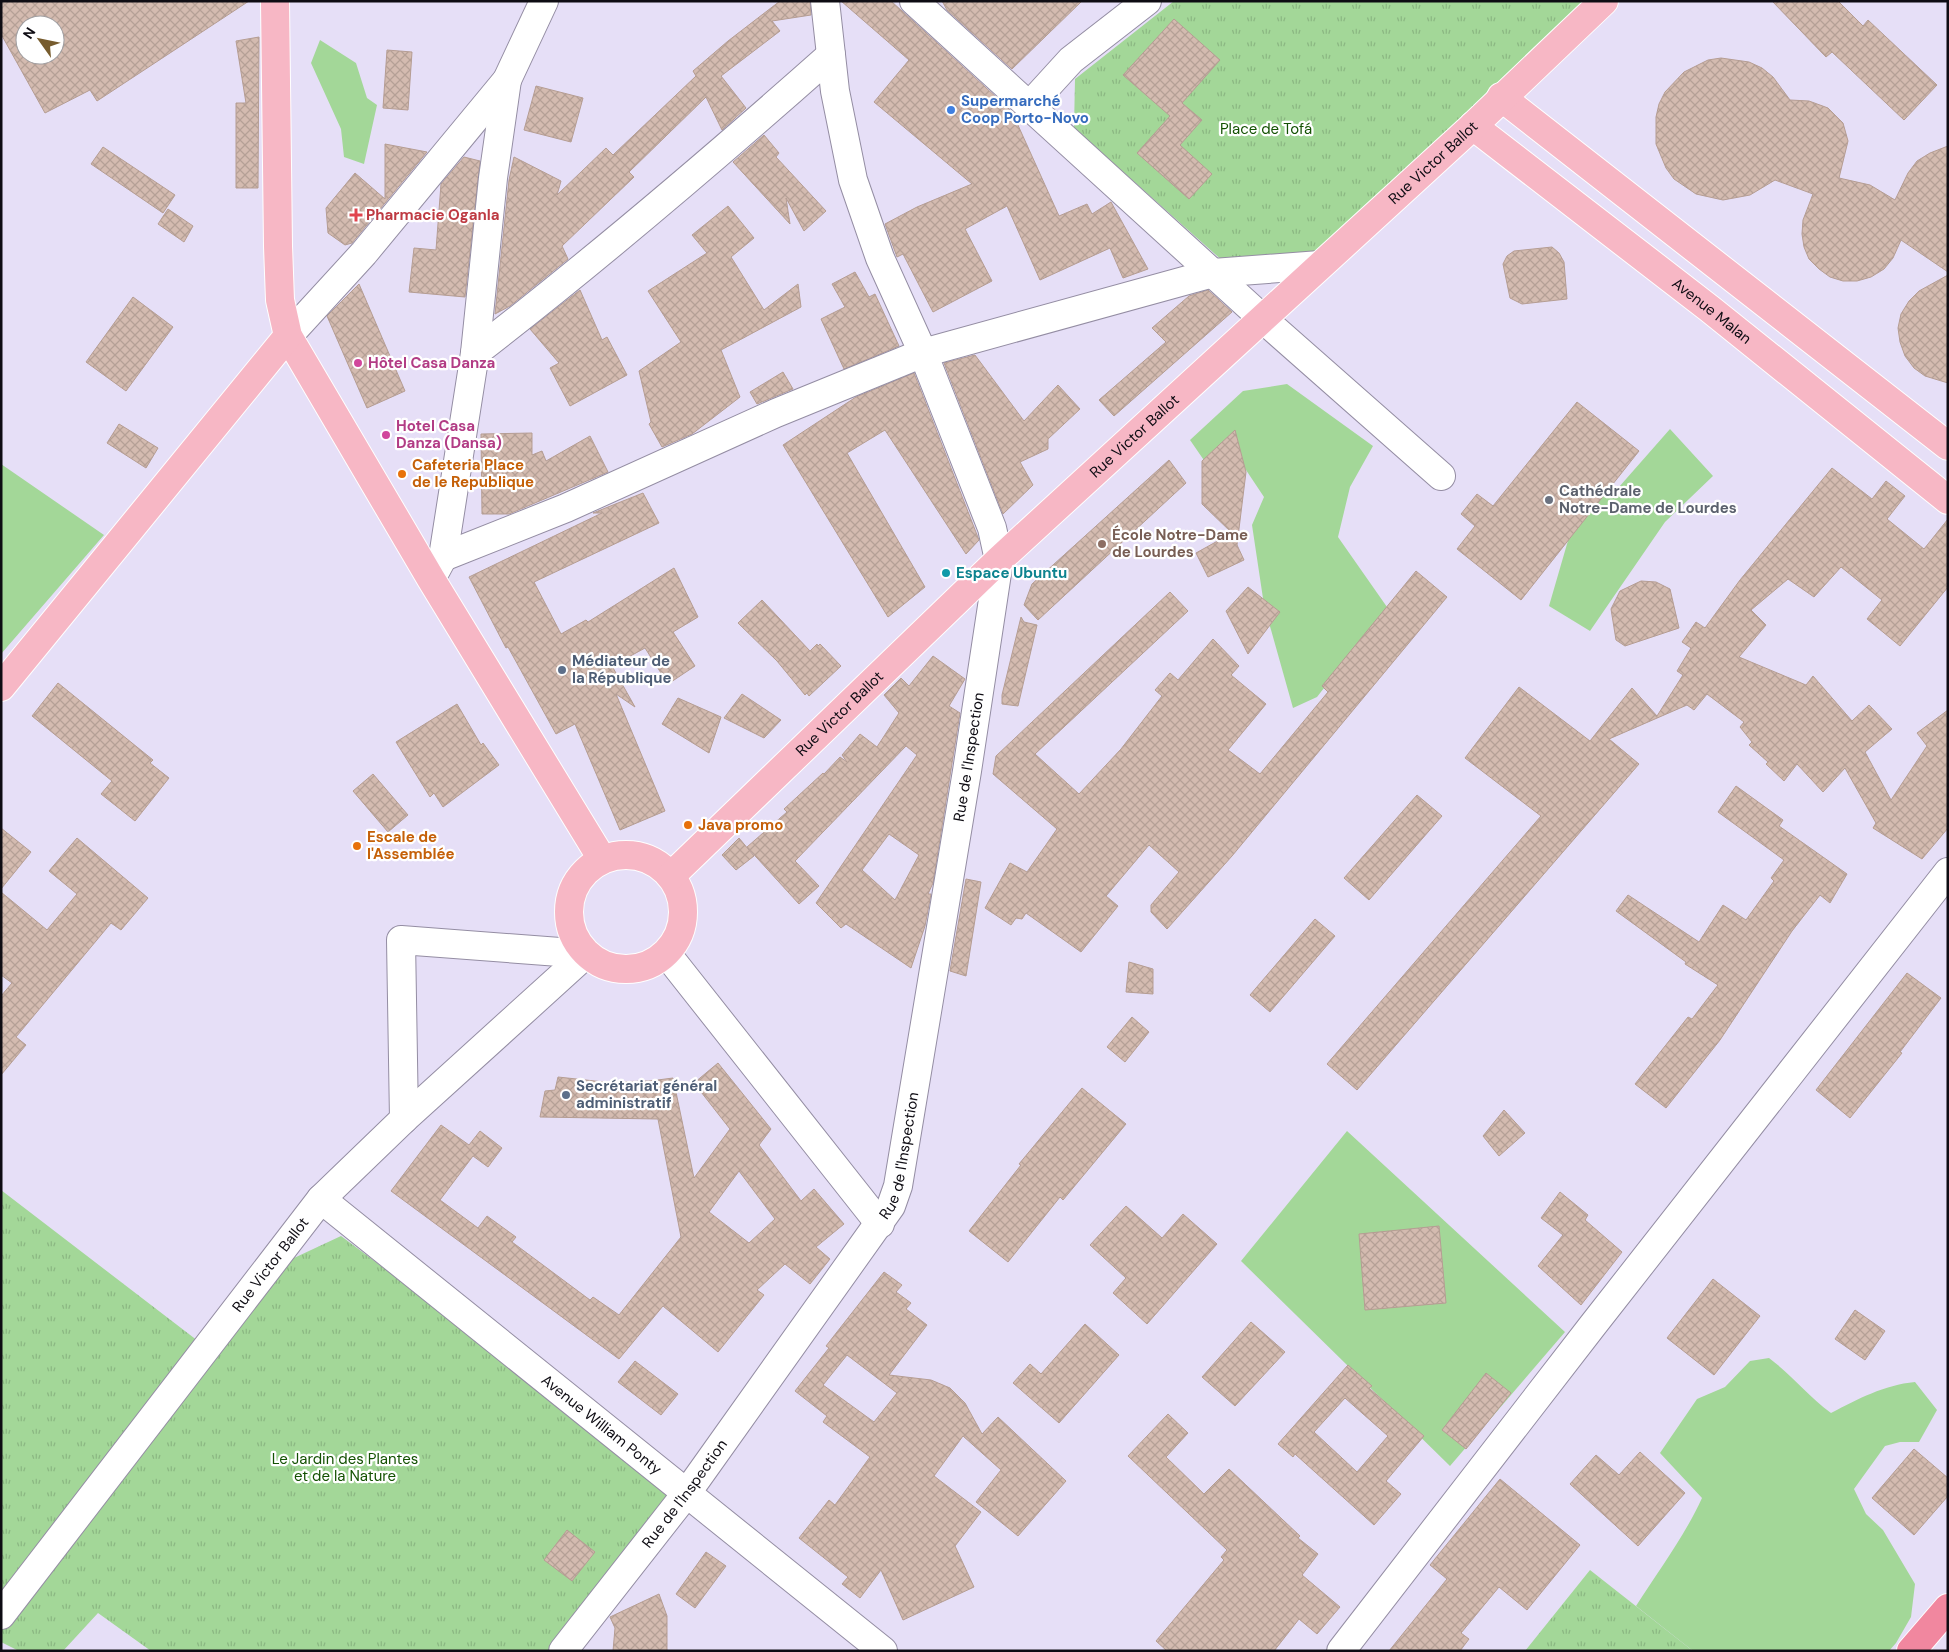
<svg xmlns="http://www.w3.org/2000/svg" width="1949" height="1652" viewBox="0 0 1949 1652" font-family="'DM Sans',sans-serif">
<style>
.grass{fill:#a3d798}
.park{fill:url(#park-tufts)}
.building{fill:url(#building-cross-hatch);stroke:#b59d93;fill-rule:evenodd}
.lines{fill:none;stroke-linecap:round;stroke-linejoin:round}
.minor-casing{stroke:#948da3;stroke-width:30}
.major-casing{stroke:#fff;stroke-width:30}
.highway-casing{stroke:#fff;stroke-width:30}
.minor{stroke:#fff;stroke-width:28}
.major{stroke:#f7b7c5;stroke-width:28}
.highway{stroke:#f1879f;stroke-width:28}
.shop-dot{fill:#3f7fe0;stroke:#fff;stroke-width:2}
.health-dot{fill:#e0444e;stroke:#fff;stroke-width:2}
.hotel-dot{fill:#d1479c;stroke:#fff;stroke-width:2}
.food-dot{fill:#e8710a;stroke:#fff;stroke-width:2}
.worship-dot{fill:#6b7280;stroke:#fff;stroke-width:2}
.education-dot{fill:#8d6e63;stroke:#fff;stroke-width:2}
.culture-dot{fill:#0f9aa8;stroke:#fff;stroke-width:2}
.service-dot{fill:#5c6f8a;stroke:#fff;stroke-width:2}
.labels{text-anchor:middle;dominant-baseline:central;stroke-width:4.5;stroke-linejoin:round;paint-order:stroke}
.shop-label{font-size:15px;font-weight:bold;fill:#366cbe;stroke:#fff;text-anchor:start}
.park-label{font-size:15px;fill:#135102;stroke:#fff}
.street-label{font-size:15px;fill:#0e0c13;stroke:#fff}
.health-label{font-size:15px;font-weight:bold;fill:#be3a42;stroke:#fff;text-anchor:start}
.hotel-label{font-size:15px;font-weight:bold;fill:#b23c85;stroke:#fff;text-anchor:start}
.food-label{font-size:15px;font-weight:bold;fill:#c56008;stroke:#fff;text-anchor:start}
.worship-label{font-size:15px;font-weight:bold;fill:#5b616d;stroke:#fff;text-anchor:start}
.education-label{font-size:15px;font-weight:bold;fill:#785e54;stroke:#fff;text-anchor:start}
.culture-label{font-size:15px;font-weight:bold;fill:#0d838f;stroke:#fff;text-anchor:start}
.service-label{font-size:15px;font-weight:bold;fill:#4e5e75;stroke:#fff;text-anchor:start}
</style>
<defs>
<pattern id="park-tufts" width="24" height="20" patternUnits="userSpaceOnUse" patternTransform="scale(1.25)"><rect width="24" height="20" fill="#a3d798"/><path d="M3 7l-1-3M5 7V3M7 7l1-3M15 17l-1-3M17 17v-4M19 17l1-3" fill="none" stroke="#8bb782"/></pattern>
<pattern id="building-cross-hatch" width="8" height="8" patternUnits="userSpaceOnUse" patternTransform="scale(1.25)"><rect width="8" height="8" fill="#d4bbb0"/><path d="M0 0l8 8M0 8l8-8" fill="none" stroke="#b5a096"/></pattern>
</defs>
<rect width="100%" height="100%" fill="#e6dff7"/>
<!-- grass -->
<path class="grass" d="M 320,40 L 356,63 L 367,98 L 377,105 L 364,164 L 344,157 L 341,129 L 311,63 Z
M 1287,384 L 1373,446 L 1350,487 L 1338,537 L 1387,607 L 1317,697 L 1293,708 L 1264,605 L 1252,525 L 1264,497 L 1234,452 L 1210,469 L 1190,440 L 1243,391 Z
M 1670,429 L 1713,476 L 1665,522 L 1590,631 L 1549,606 L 1576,513 L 1619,487 Z
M 1,464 L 104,535 L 1,654 Z
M 1347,1131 L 1565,1332 L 1450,1466 L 1241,1261 Z
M 1769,1358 C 1793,1376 1807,1395 1831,1413 C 1858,1399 1884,1385 1915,1382 L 1937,1410 L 1919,1442 L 1900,1442 L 1885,1446 L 1854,1489 L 1866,1514 L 1883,1530 L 1915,1584 L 1911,1617 L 1896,1643 L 1889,1651 L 1693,1651 L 1636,1606 C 1659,1570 1684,1537 1702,1498 L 1660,1453 L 1697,1399 L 1725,1387 L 1750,1361 Z"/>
<!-- park -->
<path class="park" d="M 1174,1 L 1586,1 L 1319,254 L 1225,263 L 1074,128 L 1075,79 Z
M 1,1190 L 198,1341 L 1,1594 Z
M 341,1236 L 686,1494 L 563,1651 L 151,1651 L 98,1613 L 63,1651 L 19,1651 L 1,1642 L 1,1615 L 264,1272 Z
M 1590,1570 L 1693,1651 L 1525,1651 Z"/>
<!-- building -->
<path class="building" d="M 1,1 L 249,1 L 97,101 L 90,90 L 45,113 L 1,34 ZM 25,25 L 55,25 L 55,55 L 25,55 Z
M 780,1 L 810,1 L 811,15 L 772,21 L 780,31 L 721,76 L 746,108 L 722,130 L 706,97 L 629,172 L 634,177 L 562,246 L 568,259 L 510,306 L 495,314 L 509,180 L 514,157 L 561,181 L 557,195 L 606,148 L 613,155 L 696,76 L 693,71 L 728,41 Z
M 841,1 L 891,1 L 902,11 L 1020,119 L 1017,123 L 1059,216 L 1087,204 L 1092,214 L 1111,202 L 1148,269 L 1123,278 L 1110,248 L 1040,280 L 1007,206 L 965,229 L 992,281 L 933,312 L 903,254 L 897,257 L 885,224 L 917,207 L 972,184 L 874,102 L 909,60 Z
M 942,1 L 1082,1 L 1012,69 L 947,10 Z
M 1772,1 L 1838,1 L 1863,26 L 1868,20 L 1937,85 L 1904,120 L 1832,52 L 1826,57 Z
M 1174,19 L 1220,60 L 1182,103 L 1202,120 L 1180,145 L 1212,174 L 1189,199 L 1137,153 L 1170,116 L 1123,75 Z
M 259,37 L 258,188 L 236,188 L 236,103 L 246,103 L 236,41 Z
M 387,50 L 412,52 L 408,110 L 383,108 Z
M 1721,58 L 1749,62 L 1762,68 L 1773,77 L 1790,100 L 1809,101 L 1828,108 L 1843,123 L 1848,141 L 1839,178 L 1870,185 L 1895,200 L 1908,173 L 1917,161 L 1930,153 L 1948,146 L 1948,272 L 1901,240 L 1893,258 L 1884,269 L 1871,277 L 1857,281 L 1843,281 L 1830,277 L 1819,269 L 1809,259 L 1804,247 L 1802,234 L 1803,220 L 1813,194 L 1775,180 L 1750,195 L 1723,200 L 1696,194 L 1674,179 L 1666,168 L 1656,144 L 1656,117 L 1659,104 L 1665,92 L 1684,72 L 1708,60 Z
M 536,86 L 583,98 L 571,142 L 524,130 Z
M 764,135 L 779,153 L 776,157 L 826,211 L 804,231 L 786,198 L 790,224 L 733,162 Z
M 385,144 L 427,152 L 352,243 L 345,245 L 328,233 L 326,208 L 355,173 L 385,199 Z
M 103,147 L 175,195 L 163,213 L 91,164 Z
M 464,157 L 480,161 L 465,297 L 409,292 L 414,248 L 436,250 L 441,184 Z
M 728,206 L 754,238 L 731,257 L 764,310 L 798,284 L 801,307 L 721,350 L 740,397 L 692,434 L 662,447 L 649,424 L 651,422 L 639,371 L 681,342 L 648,291 L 707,253 L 692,235 Z
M 168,209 L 193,226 L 184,242 L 158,224 Z
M 1552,247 L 1559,253 L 1564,262 L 1567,299 L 1522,304 L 1510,298 L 1503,264 L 1507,256 L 1514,251 Z
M 855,272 L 869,297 L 875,294 L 899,346 L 844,369 L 821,319 L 845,307 L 832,284 Z
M 1948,275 L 1948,383 L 1925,376 L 1914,368 L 1905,356 L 1900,342 L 1898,328 L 1901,314 L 1909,301 L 1919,291 Z
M 359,284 L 405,391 L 367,408 L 327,316 Z
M 580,290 L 602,340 L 607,337 L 627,375 L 570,406 L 550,368 L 559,363 L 530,329 Z
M 1208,290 L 1232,312 L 1114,416 L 1099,400 L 1166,342 L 1152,328 L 1189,296 Z
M 133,297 L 173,327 L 126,391 L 86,362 Z
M 975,355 L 1024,421 L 1058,385 L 1080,409 L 1048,439 L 1048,449 L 1020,462 L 1033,485 L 1003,514 L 944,363 Z
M 783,372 L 793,389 L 757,404 L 750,392 Z
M 914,373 L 979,540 L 966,554 L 885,430 L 847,453 L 925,587 L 888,617 L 783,445 L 856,397 Z
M 1577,402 L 1639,451 L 1521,600 L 1457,549 L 1475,526 L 1461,514 L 1477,494 L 1493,506 Z
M 119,424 L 158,448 L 146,468 L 107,443 Z
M 1235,430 L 1246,472 L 1237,545 L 1244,560 L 1208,577 L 1196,553 L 1232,533 L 1202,504 L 1202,461 Z
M 532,433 L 532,455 L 542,451 L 546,461 L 590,436 L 608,472 L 509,514 L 482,514 L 481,434 Z
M 1169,460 L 1186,483 L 1038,620 L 1024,605 L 1032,584 Z
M 1832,468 L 1872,499 L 1886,481 L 1905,496 L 1887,519 L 1924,549 L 1948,519 L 1948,587 L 1900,646 L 1867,619 L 1882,600 L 1841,567 L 1814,597 L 1788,579 L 1751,610 L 1766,625 L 1739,657 L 1806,685 L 1813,676 L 1852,721 L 1869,705 L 1892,729 L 1865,752 L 1891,800 L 1927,746 L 1917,733 L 1948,710 L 1948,828 L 1922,859 L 1873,828 L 1876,823 L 1845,768 L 1823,792 L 1797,764 L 1784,781 L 1766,764 L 1768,762 L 1749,745 L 1752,742 L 1740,727 L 1744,722 L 1707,694 L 1694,710 L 1687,705 L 1609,739 L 1639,764 L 1357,1090 L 1327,1064 L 1541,816 L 1465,758 L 1519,687 L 1590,741 L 1632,688 L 1657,716 L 1683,675 L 1677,671 L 1691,648 L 1682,642 L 1696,622 L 1705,628 L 1740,580 Z
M 643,493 L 659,523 L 534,582 L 561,634 L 586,620 L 588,622 L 674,568 L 698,617 L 673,632 L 695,666 L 668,684 L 645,648 L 612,666 L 635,707 L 616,694 L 665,811 L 620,830 L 575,724 L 556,734 L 508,647 L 506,648 L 469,577 L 602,513 L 593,513 Z
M 1416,571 L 1447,597 L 1232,856 L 1167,929 L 1151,912 L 1151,905 L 1179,872 L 1149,845 L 1106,896 L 1118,906 L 1081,952 L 1026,913 L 1022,919 L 1016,918 L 1011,925 L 985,908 L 1010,863 L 1027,872 L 1057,829 L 993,774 L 996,756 L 1170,592 L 1188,611 L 1035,754 L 1079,794 L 1121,749 L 1162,696 L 1155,690 L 1170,673 L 1178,680 L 1213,639 L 1239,666 L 1231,675 L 1266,704 L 1228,750 L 1260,774 L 1328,692 L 1322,686 Z
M 1641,581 L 1656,582 L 1670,589 L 1679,628 L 1625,646 L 1616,640 L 1611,609 L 1620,591 Z
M 1248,587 L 1280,612 L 1248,654 L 1226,611 Z
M 762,600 L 810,651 L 817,644 L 818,646 L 820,644 L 841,666 L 809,696 L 807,693 L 805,695 L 777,661 L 738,623 Z
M 1021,617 L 1024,622 L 1037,625 L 1018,706 L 1002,704 L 1002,695 Z
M 933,656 L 965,679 L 949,706 L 960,713 L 933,883 L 928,894 L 931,894 L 925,926 L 911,968 L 846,924 L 841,928 L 816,903 L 917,755 L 906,746 L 795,861 L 819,886 L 799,904 L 747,847 L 787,812 L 784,809 L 823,773 L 824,774 L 840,757 L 847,762 L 842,755 L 860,734 L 877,747 L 899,713 L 884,695 L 901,678 L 909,686 ZM 889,834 L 919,855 L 895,900 L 862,870 Z
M 58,683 L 153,760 L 150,763 L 169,778 L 135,821 L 101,794 L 112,781 L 32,716 Z
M 742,694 L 781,720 L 764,738 L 724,718 Z
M 678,698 L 721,717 L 709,753 L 662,724 Z
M 457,704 L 481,745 L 483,743 L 499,765 L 443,807 L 434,793 L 430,797 L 396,742 Z
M 373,774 L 408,815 L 388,832 L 353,791 Z
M 1736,786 L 1783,820 L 1779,826 L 1847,874 L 1830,903 L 1820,895 L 1792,931 L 1720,1040 L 1666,1108 L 1635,1084 L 1688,1017 L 1692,1019 L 1718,985 L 1685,964 L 1686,962 L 1616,911 L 1628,895 L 1699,942 L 1723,905 L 1746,920 L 1774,881 L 1771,878 L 1784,860 L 1718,812 Z
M 1417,795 L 1442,816 L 1369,900 L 1344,878 Z
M 1,828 L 31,852 L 1,889 Z
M 77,838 L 148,898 L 121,930 L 111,923 L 16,1037 L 26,1045 L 1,1075 L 1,996 L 12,983 L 1,975 L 1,892 L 47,930 L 77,894 L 49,871 Z
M 739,838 L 754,856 L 736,870 L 722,855 Z
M 966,879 L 981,882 L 966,976 L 950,971 Z
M 1315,919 L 1335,936 L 1270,1012 L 1250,995 Z
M 1129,962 L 1153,969 L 1153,994 L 1126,992 Z
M 1907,973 L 1941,998 L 1900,1052 L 1902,1053 L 1850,1118 L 1816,1090 Z
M 1132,1017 L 1149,1032 L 1125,1062 L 1107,1047 Z
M 718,1063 L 771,1129 L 759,1145 L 801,1201 L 814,1189 L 844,1224 L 816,1247 L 830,1259 L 810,1284 L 785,1264 L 757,1290 L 764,1295 L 718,1352 L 663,1306 L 619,1359 L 391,1191 L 441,1125 L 469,1145 L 480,1131 L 502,1148 L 488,1167 L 473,1156 L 440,1200 L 478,1228 L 487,1216 L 516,1237 L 512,1242 L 590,1300 L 593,1297 L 619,1315 L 681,1237 L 658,1119 L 540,1117 L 545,1091 L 555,1090 L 558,1077 L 604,1082 L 650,1081 L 673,1078 L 694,1178 L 730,1129 L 694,1083 ZM 739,1171 L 775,1219 L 749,1243 L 709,1212 Z
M 1082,1088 L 1126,1124 L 1063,1200 L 1060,1197 L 1008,1262 L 969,1231 L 1021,1165 L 1019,1164 Z
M 1504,1110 L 1525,1133 L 1499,1156 L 1483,1136 Z
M 1560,1192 L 1588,1215 L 1585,1220 L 1622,1252 L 1581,1305 L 1538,1266 L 1563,1235 L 1541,1218 Z
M 1126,1206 L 1162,1238 L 1183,1214 L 1217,1244 L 1147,1324 L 1113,1293 L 1126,1278 L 1090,1245 Z
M 1439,1226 L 1446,1303 L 1365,1310 L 1359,1234 Z
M 884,1272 L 902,1285 L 896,1292 L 911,1303 L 906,1309 L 927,1325 L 889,1375 L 931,1380 L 950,1388 L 965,1403 L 982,1434 L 998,1417 L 1066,1481 L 1018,1536 L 976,1502 L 1001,1470 L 963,1436 L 934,1476 L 981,1512 L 955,1546 L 974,1587 L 903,1620 L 881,1570 L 860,1598 L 842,1584 L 848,1577 L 799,1538 L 829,1500 L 835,1505 L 870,1457 L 823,1422 L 827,1416 L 795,1391 L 829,1348 L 826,1346 ZM 847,1355 L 897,1393 L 874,1422 L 823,1385 Z
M 1713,1279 L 1760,1316 L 1714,1375 L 1667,1338 Z
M 1855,1310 L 1885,1331 L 1865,1360 L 1835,1339 Z
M 1251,1322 L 1285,1352 L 1235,1406 L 1202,1377 Z
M 1085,1324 L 1119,1355 L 1059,1423 L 1013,1383 L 1030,1364 L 1041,1374 Z
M 635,1361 L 678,1394 L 661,1415 L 618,1382 Z
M 1348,1365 L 1372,1386 L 1369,1388 L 1424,1436 L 1386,1481 L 1401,1494 L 1374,1525 L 1295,1454 L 1293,1457 L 1278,1444 ZM 1345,1398 L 1388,1436 L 1357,1472 L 1314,1432 Z
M 1486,1373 L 1511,1393 L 1466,1449 L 1442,1430 Z
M 1168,1414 L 1188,1433 L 1166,1457 L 1204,1494 L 1229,1469 L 1300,1536 L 1298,1538 L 1318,1554 L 1302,1575 L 1340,1607 L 1317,1634 L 1299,1619 L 1274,1651 L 1167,1651 L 1156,1641 L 1224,1560 L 1221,1557 L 1227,1550 L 1128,1456 Z
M 1914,1449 L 1948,1478 L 1948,1496 L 1914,1535 L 1872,1498 Z
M 1640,1452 L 1685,1493 L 1638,1546 L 1570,1484 L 1596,1455 L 1619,1475 Z
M 1500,1479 L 1580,1545 L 1527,1610 L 1499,1587 L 1461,1633 L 1469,1639 L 1460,1651 L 1389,1651 L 1447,1579 L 1430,1565 Z
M 567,1530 L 595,1552 L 572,1581 L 544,1560 Z
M 706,1552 L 726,1566 L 695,1608 L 676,1594 Z
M 659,1594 L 667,1616 L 667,1651 L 613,1651 L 615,1628 L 610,1617 Z"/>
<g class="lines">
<defs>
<g id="minor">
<path d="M 914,1 L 1263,319 L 1441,476"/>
<path d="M 1030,105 L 1071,60 L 1147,1"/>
<path d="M 288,336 L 364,253 L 507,80 L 544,1"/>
<path d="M 475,353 C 598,258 715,158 831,55"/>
<path d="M 443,557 L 566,508 L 776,413 L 923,353 L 1213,273 L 1320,265"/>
<path d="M 436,570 L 443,557 L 475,353 L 493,178 L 507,80"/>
<path d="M 666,953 L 880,1224"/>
<path d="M 404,1119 L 401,940 L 586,954"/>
<path id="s1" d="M 321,1199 L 883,1651"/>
<path id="s2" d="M 1,1615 L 321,1199 L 404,1119 L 586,954"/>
<path id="s3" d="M 563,1651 L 686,1494 L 891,1206 L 898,1186 L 967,771 L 999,560 L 992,528 L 923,353 L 880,258 L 853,180 L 835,91 L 825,1"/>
<path d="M 1341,1651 L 1593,1325 L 1948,872"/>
</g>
<g id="major">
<path d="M 275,1 L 278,246 L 280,300 L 288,336 L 431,579 L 602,859"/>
<path d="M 1501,97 L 1948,446"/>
<path id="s4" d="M 1473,126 L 1710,309 L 1948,500"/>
<path d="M 1,687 L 288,336"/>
<circle cx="626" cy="912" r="57"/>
<path id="s5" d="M 671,876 L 999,560 L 1473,126 L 1604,1"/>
</g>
<path id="highway" d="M 1911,1651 L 1948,1608"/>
</defs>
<!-- minor casing -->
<use href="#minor" class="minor-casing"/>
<!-- major casing -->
<use href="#major" class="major-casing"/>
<!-- highway casing -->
<use href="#highway" class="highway-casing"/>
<!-- minor -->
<use href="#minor" class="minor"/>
<!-- major -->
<use href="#major" class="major"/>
<!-- highway -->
<use href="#highway" class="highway"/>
</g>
<!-- markers -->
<circle class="shop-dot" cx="951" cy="110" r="5"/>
<path class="health-dot" d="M353.5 207.5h5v5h5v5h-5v5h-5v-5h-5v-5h5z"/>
<g class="hotel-dot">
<circle cx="358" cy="363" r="5"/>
<circle cx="386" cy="435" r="5"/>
</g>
<g class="food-dot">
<circle cx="402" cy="474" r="5"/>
<circle cx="688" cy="825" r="5"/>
<circle cx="357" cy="846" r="5"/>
</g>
<circle class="worship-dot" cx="1549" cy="500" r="5"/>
<circle class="education-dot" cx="1102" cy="544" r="5"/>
<circle class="culture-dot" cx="946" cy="573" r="5"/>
<g class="service-dot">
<circle cx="562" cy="670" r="5"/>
<circle cx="566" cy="1095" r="5"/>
</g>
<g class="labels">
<!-- shop labels -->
<g class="shop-label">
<text x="961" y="101">Supermarché<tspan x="961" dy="17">Coop Porto-Novo</tspan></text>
</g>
<!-- park labels -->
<g class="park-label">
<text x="1266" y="129">Place de Tofá</text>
<text x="345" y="1459">Le Jardin des Plantes<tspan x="345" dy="17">et de la Nature</tspan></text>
</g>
<!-- street labels -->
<g class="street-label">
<text stroke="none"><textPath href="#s5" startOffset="1044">Rue Victor Ballot</textPath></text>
<text stroke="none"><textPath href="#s4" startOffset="302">Avenue Malan</textPath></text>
<text stroke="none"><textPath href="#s5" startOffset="639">Rue Victor Ballot</textPath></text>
<text stroke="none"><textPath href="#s5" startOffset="234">Rue Victor Ballot</textPath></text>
<text stroke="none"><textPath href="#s3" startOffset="1009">Rue de l'Inspection</textPath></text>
<text stroke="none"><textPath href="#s3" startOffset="604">Rue de l'Inspection</textPath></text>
<text stroke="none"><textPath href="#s2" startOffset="442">Rue Victor Ballot</textPath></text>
<text stroke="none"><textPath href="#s1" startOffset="360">Avenue William Ponty</textPath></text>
<text stroke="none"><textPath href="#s3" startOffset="199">Rue de l'Inspection</textPath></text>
</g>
<!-- health labels -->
<g class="health-label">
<text x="366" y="215">Pharmacie Oganla</text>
</g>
<!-- hotel labels -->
<g class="hotel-label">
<text x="368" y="363">Hôtel Casa Danza</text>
<text x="396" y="426">Hotel Casa<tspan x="396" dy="17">Danza (Dansa)</tspan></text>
</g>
<!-- food labels -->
<g class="food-label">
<text x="412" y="465">Cafeteria Place<tspan x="412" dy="17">de le Republique</tspan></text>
<text x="698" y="825">Java promo</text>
<text x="367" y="837">Escale de<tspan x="367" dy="17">l'Assemblée</tspan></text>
</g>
<!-- worship labels -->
<g class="worship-label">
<text x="1559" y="491">Cathédrale<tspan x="1559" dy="17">Notre-Dame de Lourdes</tspan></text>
</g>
<!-- education labels -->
<g class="education-label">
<text x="1112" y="535">École Notre-Dame<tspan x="1112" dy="17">de Lourdes</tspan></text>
</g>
<!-- culture labels -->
<g class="culture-label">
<text x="956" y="573">Espace Ubuntu</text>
</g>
<!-- service labels -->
<g class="service-label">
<text x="572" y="661">Médiateur de<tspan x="572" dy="17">la République</tspan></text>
<text x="576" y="1086">Secrétariat général<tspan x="576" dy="17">administratif</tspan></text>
</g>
</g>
<!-- border -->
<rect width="1949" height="1652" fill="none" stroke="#0e0c13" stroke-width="5"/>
<!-- north arrow -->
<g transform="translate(40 40) rotate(303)"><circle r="24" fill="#ffffff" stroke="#9f9ea1"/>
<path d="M0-4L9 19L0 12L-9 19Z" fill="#775c2e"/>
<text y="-8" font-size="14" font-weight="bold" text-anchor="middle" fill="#0e0c13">N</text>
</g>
</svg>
